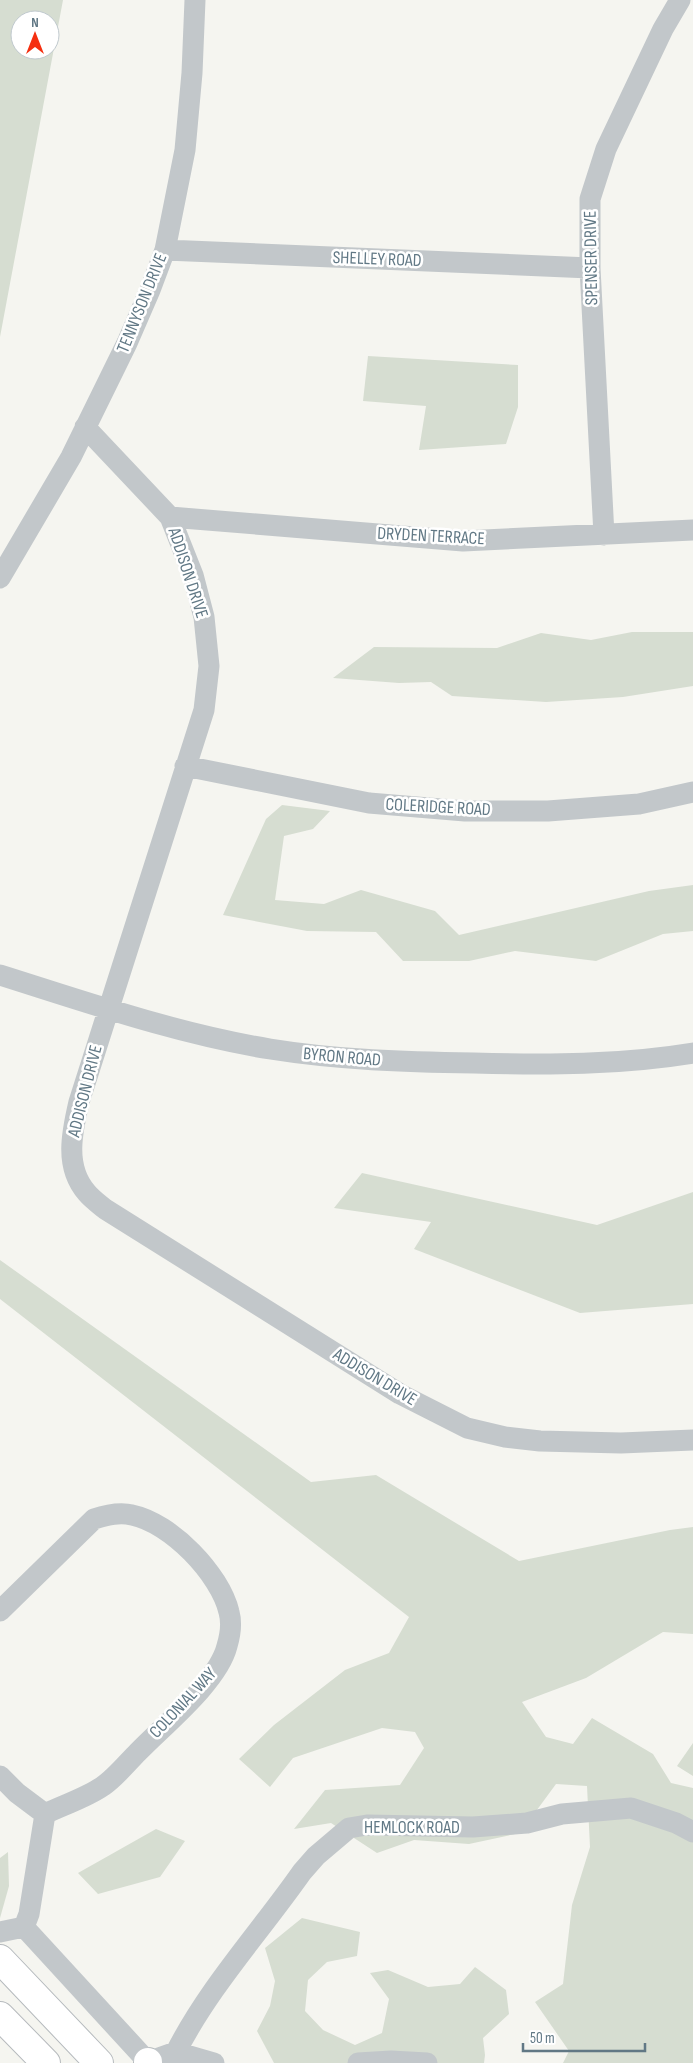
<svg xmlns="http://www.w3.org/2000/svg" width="693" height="2063" viewBox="0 0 693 2063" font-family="'Sofia Sans Condensed',sans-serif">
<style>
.green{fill:#d6ddd1;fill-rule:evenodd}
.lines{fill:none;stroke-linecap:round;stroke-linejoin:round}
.major-casing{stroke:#b5babd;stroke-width:30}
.highway-casing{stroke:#b6babd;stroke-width:30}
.minor{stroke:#c2c7ca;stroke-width:21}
.major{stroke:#fff;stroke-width:28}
.highway{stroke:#fff;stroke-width:28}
.labels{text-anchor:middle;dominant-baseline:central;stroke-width:5;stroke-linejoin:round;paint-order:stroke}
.street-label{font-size:18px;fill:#617885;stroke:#fff}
</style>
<rect width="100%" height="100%" fill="#f5f5f0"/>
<!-- green -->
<path class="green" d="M 0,0 L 63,0 L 0,337 ZM 20,20 L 50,20 L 50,50 L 20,50 Z
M 368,356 L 518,365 L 518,407 L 506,444 L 419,450 L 426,406 L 363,401 Z
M 632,632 L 693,632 L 693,686 L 623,697 L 546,702 L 452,696 L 431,682 L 399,683 L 333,678 L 374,647 L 497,648 L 541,633 L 591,640 Z
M 282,805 L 330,811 L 313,829 L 284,836 L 275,900 L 324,904 L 361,890 L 435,911 L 459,935 L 649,891 L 693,885 L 693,931 L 663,934 L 596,961 L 515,951 L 469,961 L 403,961 L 376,932 L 307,931 L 223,915 L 266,819 Z
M 362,1173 L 597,1225 L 693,1192 L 693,1304 L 580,1313 L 414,1249 L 431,1222 L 334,1208 Z
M 0,1260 L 311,1482 L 376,1475 L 519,1561 L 670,1530 L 693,1527 L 693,1634 L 663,1632 L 586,1678 L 522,1702 L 546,1737 L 573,1744 L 592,1718 L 653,1754 L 671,1783 L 693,1788 L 693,2063 L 563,2063 L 569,2051 L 535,2002 L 563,1984 L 572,1905 L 590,1847 L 587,1786 L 556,1784 L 520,1833 L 469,1844 L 414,1840 L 377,1853 L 331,1823 L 294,1829 L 325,1790 L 400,1785 L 424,1748 L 415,1732 L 382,1728 L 293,1758 L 270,1787 L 239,1759 L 274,1725 L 345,1670 L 389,1653 L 409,1617 L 0,1299 Z
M 693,1743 L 693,1776 L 677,1766 Z
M 156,1829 L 185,1841 L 160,1877 L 98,1894 L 78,1873 Z
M 8,1852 L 9,1886 L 0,1918 L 0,1858 Z
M 302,1918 L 360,1932 L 357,1956 L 327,1962 L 308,1980 L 305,2011 L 323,2030 L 355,2045 L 382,2033 L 389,1999 L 370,1973 L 388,1970 L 428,1987 L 460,1984 L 475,1967 L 506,1990 L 509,2014 L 483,2038 L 485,2055 L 484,2063 L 274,2063 L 257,2031 L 270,2006 L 275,1981 L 265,1948 Z"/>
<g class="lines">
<defs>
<path id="major" d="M 0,1959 L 99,2063
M 148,2063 L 148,2062"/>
<path id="highway" d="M 0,2016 L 46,2063"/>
</defs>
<!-- major casing -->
<use href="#major" class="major-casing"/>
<!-- highway casing -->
<use href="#highway" class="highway-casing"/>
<!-- minor -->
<path class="minor" d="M 165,250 L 590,268
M 85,427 L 170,517 L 193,575 L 204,617 L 209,666 L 204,710 L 79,1102 C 72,1132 64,1167 87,1193 C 92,1199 99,1204 105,1209 L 400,1394 L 467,1428 L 505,1437 L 540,1441 L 621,1443 L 693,1440
M 170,517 L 463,541 L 693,530
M 604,535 L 590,268 L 590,199 L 606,149 L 663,29 L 680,0
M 0,578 L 71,457 L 127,343 L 150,290 L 165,250 L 185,150 L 192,73 L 195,0
M 185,766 L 369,803 L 465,811 L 548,811 L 639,804 L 693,792
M 0,975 C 89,1003 178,1034 270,1049 C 338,1060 406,1062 474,1063 C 547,1065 621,1065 693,1053
M 0,1611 L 94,1519 C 106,1515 120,1512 132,1515 C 171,1523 220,1574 229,1612 C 232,1623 230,1636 227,1646 C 218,1682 164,1725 138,1752 C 127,1763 115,1778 103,1786 C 86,1798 63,1805 45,1814 L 17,1793 L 0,1776
M 24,1927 L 148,2062 L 176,2052 L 214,2063
M 24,1927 L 29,1914 L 45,1814
M 0,1932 L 24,1927
M 176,2052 C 209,1987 260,1932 302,1872 L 316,1856 L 349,1828 L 367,1825 L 473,1827 L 527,1823 L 562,1814 L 631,1808 L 676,1823 L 693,1832
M 358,2063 L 391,2061 L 427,2063"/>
<!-- major -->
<use href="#major" class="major"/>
<!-- highway -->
<use href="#highway" class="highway"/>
</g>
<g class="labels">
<!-- street labels -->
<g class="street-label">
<text transform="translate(591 258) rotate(-91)">SPENSER DRIVE</text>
<text transform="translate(377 259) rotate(2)">SHELLEY ROAD</text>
<text transform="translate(142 303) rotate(-68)">TENNYSON DRIVE</text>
<text transform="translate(431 536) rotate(3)">DRYDEN TERRACE</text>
<text transform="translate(188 573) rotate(72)">ADDISON DRIVE</text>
<text transform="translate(438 807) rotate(3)">COLERIDGE ROAD</text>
<text transform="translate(342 1057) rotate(5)">BYRON ROAD</text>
<text transform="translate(85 1091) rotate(-76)">ADDISON DRIVE</text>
<text transform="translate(375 1377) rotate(31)">ADDISON DRIVE</text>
<text transform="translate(183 1703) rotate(-47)">COLONIAL WAY</text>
<text x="412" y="1827">HEMLOCK ROAD</text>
</g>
</g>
<!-- north arrow -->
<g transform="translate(35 35)"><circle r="24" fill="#ffffff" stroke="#c0c9ce"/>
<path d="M0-4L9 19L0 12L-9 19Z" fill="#f52f10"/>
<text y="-8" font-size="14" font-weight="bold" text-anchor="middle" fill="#617885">N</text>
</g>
<!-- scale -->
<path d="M523 2043v8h122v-8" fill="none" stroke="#617885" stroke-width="2.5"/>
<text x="530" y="2043" font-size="15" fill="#617885" stroke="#ffffff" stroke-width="4" paint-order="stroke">50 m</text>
</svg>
